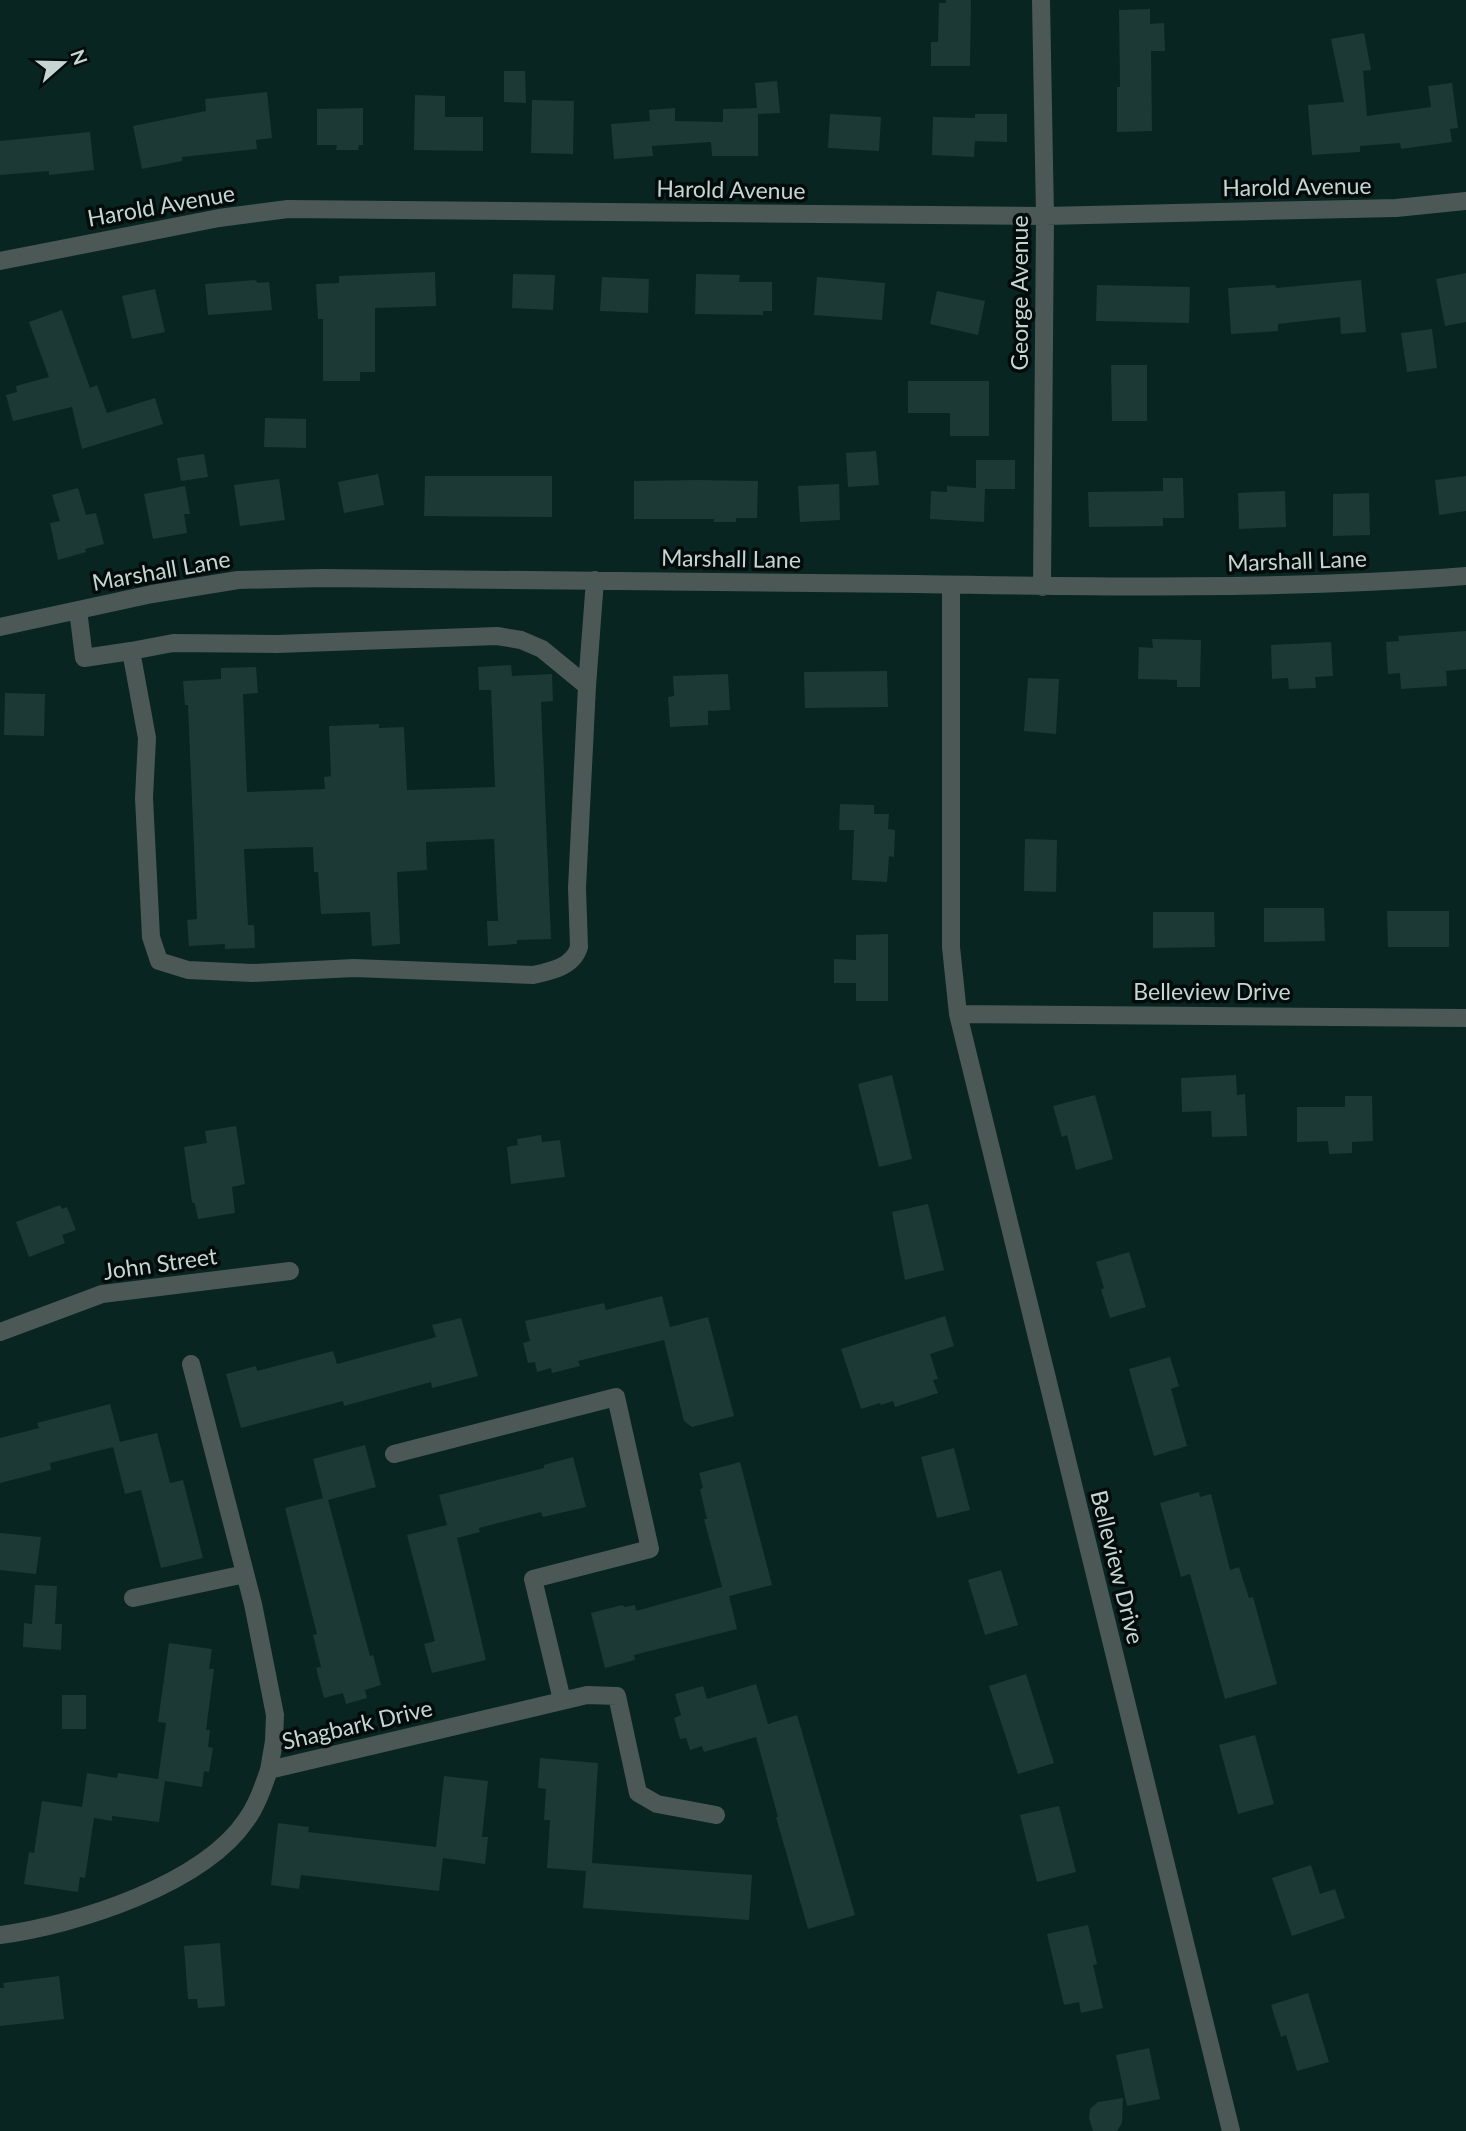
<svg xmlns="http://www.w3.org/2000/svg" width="1466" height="2131" viewBox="0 0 1466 2131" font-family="Lato,sans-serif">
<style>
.building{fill:#1d3935}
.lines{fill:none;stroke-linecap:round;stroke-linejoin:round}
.minor{stroke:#4b5855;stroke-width:18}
.labels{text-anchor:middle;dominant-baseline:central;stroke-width:7;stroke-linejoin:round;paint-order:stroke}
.street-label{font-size:23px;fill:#c5d5d2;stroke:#030c0a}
</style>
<rect width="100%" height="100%" fill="#082521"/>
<!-- building -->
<path class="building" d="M 946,0 L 971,0 L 970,66 L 931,66 L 931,42 L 938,42 L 939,3 L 946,3 Z
M 1150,9 L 1150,24 L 1164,23 L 1165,51 L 1151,51 L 1152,131 L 1117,132 L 1117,87 L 1120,87 L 1119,10 Z
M 1364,33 L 1371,70 L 1363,71 L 1367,116 L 1431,107 L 1428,86 L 1452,83 L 1458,128 L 1450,129 L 1452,142 L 1401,149 L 1400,143 L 1360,146 L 1360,152 L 1312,155 L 1308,105 L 1344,102 L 1331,39 Z
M 504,71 L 525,71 L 526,103 L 504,102 Z
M 777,81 L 780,113 L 758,114 L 758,156 L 712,156 L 711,142 L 652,146 L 653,156 L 614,159 L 611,124 L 650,121 L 649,110 L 675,108 L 675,121 L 723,122 L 723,109 L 757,108 L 755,83 Z
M 267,92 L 272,138 L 256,140 L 257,149 L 182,157 L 182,161 L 142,169 L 133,126 L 206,111 L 205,99 Z
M 415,95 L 445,96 L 445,117 L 483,117 L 483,151 L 414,150 Z
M 532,100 L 574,101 L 573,154 L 531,153 Z
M 363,108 L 363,145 L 359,145 L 358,150 L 336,150 L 337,145 L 317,145 L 317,109 Z
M 830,114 L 881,117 L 879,151 L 828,148 Z
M 975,114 L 1007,114 L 1007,142 L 975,141 L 974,157 L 932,155 L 933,117 L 975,118 Z
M 90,132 L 94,170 L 49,175 L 49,171 L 0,175 L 0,141 Z
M 435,272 L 436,306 L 375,308 L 375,372 L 360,372 L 360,381 L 323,381 L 323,319 L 318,319 L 316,284 L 339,283 L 339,276 Z
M 1466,273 L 1466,322 L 1445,326 L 1436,279 Z
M 513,274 L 555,275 L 553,310 L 512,308 Z
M 696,274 L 740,275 L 739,282 L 772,282 L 772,311 L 763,311 L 763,315 L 695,314 Z
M 602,277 L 649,279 L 648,313 L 600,311 Z
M 817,277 L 885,283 L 882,320 L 814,315 Z
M 255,280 L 258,283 L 269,282 L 272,310 L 208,315 L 205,284 Z
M 1361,280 L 1366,332 L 1341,334 L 1340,317 L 1278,324 L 1278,331 L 1231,334 L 1228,288 L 1275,285 L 1276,288 Z
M 1097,285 L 1190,287 L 1189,323 L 1096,321 Z
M 155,289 L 165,332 L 132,339 L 122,296 Z
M 937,291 L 985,301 L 978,335 L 930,324 Z
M 62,310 L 90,388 L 97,385 L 107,413 L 155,398 L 163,424 L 82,449 L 72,407 L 13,421 L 6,395 L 17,392 L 16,386 L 49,377 L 29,322 Z
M 1432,329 L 1437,368 L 1407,372 L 1401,333 Z
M 1111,365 L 1147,365 L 1147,421 L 1112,421 Z
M 908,381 L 989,381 L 989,436 L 950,436 L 950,413 L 908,413 Z
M 265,418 L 306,419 L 306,448 L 264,447 Z
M 876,451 L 879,485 L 848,487 L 846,453 Z
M 204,454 L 208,477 L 181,481 L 177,458 Z
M 976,460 L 1015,460 L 1015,489 L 985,489 L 984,522 L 930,519 L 931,491 L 947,492 L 947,486 L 976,488 Z
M 378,474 L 384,505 L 344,513 L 338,482 Z
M 425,476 L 552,476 L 552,517 L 424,516 Z
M 1466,476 L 1466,511 L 1439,515 L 1435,480 Z
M 1163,478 L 1183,478 L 1184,518 L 1163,518 L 1163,526 L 1089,527 L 1088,492 L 1163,491 Z
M 279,479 L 285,520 L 240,526 L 234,485 Z
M 697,480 L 758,481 L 757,518 L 736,518 L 736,522 L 714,522 L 714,519 L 634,519 L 634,481 Z
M 839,484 L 840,520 L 800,522 L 798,486 Z
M 185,486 L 190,514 L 184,514 L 187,533 L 153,539 L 144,494 Z
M 78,488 L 86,515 L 96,513 L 104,544 L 85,549 L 86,552 L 58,560 L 50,523 L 60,521 L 52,495 Z
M 1285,491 L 1286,527 L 1239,529 L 1238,493 Z
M 1369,493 L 1370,535 L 1333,536 L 1333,494 Z
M 1466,631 L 1466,669 L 1446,671 L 1447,686 L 1401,689 L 1400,673 L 1388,674 L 1386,642 L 1399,641 L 1398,636 Z
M 1152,639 L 1201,640 L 1200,687 L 1177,687 L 1177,680 L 1138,679 L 1139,647 L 1153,648 Z
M 1331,642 L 1333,676 L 1315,677 L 1316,688 L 1289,689 L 1288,678 L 1272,679 L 1271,645 Z
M 511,665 L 512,676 L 552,674 L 553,701 L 541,702 L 551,939 L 517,940 L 517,944 L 488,946 L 487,921 L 498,921 L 494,839 L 426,842 L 427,870 L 397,872 L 400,944 L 372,946 L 370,912 L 321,914 L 318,872 L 314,872 L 313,847 L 244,849 L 248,925 L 254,925 L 255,948 L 225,949 L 225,944 L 189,946 L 187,920 L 197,919 L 188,705 L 185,705 L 183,681 L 221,679 L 221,668 L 256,667 L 258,693 L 243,694 L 247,792 L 325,789 L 324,777 L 331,776 L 329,726 L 379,724 L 379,728 L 404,727 L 407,790 L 495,787 L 491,690 L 479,690 L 478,667 Z
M 887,671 L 888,707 L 805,708 L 804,672 Z
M 728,674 L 730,710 L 708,711 L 708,725 L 670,727 L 668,697 L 674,696 L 673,676 Z
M 1028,678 L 1059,679 L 1056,734 L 1024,731 Z
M 5,693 L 45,694 L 44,736 L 4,735 Z
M 840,804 L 874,805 L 874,814 L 889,814 L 888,829 L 895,830 L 894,857 L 889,856 L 887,882 L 852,880 L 854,830 L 839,830 Z
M 1025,839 L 1057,840 L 1056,892 L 1024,891 Z
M 1264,908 L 1324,908 L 1325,941 L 1264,942 Z
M 1387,911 L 1449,911 L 1449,947 L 1388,947 Z
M 1153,912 L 1214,912 L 1215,947 L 1153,948 Z
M 888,934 L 888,1001 L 856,1001 L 856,983 L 834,983 L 834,959 L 856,960 L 856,935 Z
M 892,1075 L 912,1159 L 879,1167 L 858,1084 Z
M 1236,1075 L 1237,1095 L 1245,1094 L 1247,1136 L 1212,1137 L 1211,1111 L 1182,1112 L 1181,1078 Z
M 1095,1095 L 1113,1159 L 1076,1170 L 1067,1135 L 1062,1137 L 1053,1106 Z
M 1345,1096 L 1372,1096 L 1373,1141 L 1352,1142 L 1352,1153 L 1329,1154 L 1328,1141 L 1297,1142 L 1297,1107 L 1345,1107 Z
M 236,1126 L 245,1184 L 232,1187 L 235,1213 L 198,1219 L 195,1204 L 192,1202 L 184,1147 L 207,1143 L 205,1131 Z
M 541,1135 L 542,1142 L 560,1140 L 565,1177 L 511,1184 L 507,1147 L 518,1145 L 517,1139 Z
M 928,1204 L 944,1270 L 905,1280 L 892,1212 Z
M 60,1205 L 62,1209 L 67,1207 L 76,1230 L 62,1235 L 65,1243 L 29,1257 L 16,1222 Z
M 1129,1252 L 1146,1307 L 1110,1318 L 1101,1290 L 1104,1288 L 1096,1262 Z
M 662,1296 L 670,1327 L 708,1317 L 734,1416 L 692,1427 L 684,1421 L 664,1340 L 578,1361 L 580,1366 L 552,1373 L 551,1368 L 537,1372 L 535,1362 L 528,1363 L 523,1343 L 530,1341 L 525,1321 L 604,1303 L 606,1310 Z
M 945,1316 L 954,1346 L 930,1354 L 938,1379 L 933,1380 L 938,1393 L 895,1407 L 893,1401 L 881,1405 L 880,1403 L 861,1409 L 841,1349 Z
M 461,1318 L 478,1376 L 432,1388 L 431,1382 L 344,1406 L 343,1401 L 241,1428 L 226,1374 L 256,1366 L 257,1371 L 333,1351 L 337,1364 L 436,1337 L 432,1325 Z
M 1170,1357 L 1179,1386 L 1171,1389 L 1187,1446 L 1154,1456 L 1129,1369 Z
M 110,1404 L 120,1442 L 157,1433 L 170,1483 L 183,1480 L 203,1558 L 161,1568 L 141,1490 L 125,1494 L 113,1447 L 50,1463 L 51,1470 L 0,1483 L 0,1438 L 39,1428 L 37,1423 Z
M 365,1445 L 376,1487 L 328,1500 L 370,1656 L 373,1655 L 381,1685 L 365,1690 L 367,1698 L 346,1704 L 343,1693 L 324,1698 L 316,1668 L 321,1667 L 313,1635 L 317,1634 L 285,1508 L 323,1498 L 313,1459 Z
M 954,1448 L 970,1510 L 937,1518 L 921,1457 Z
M 573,1457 L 586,1507 L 543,1517 L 541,1512 L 479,1528 L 480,1532 L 457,1538 L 486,1660 L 432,1673 L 424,1644 L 435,1641 L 407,1535 L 447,1525 L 439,1495 L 544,1468 L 544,1465 Z
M 740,1462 L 772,1585 L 729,1596 L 737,1629 L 634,1655 L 635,1660 L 605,1668 L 591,1613 L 622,1605 L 625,1607 L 635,1605 L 636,1611 L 722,1587 L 704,1519 L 707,1519 L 700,1490 L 703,1487 L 699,1473 Z
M 1199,1492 L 1200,1497 L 1211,1494 L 1230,1570 L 1239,1567 L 1249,1598 L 1253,1597 L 1277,1684 L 1225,1699 L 1190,1574 L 1181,1577 L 1160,1503 Z
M 0,1533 L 41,1537 L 36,1574 L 0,1570 Z
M 1001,1570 L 1018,1625 L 985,1635 L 968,1580 Z
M 35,1585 L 57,1586 L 55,1624 L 62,1624 L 61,1650 L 23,1647 L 24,1623 L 32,1624 Z
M 169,1643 L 212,1649 L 209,1669 L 214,1669 L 206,1730 L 210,1730 L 208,1747 L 213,1748 L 209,1772 L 204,1771 L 202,1787 L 165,1781 L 159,1822 L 112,1816 L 112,1821 L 94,1818 L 85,1878 L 80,1877 L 78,1892 L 24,1884 L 29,1852 L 34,1853 L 42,1801 L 82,1807 L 87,1773 L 117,1778 L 118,1773 L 158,1779 L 166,1723 L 158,1722 Z
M 1026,1674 L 1054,1763 L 1018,1774 L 989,1686 Z
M 756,1684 L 768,1724 L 797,1715 L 855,1915 L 808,1929 L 776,1817 L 778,1817 L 756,1737 L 704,1752 L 702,1746 L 690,1750 L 686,1738 L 680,1739 L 674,1718 L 681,1715 L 675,1694 L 703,1686 L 707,1699 Z
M 62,1695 L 86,1695 L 86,1729 L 62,1729 Z
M 1255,1735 L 1274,1804 L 1238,1814 L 1219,1745 Z
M 540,1758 L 598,1763 L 592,1863 L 752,1875 L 749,1920 L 583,1908 L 586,1871 L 547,1868 L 550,1820 L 544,1820 L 546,1789 L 538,1788 Z
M 444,1776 L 488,1781 L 482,1837 L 488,1837 L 485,1864 L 443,1858 L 439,1891 L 301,1875 L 299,1889 L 271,1885 L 278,1823 L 309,1827 L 308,1832 L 436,1847 Z
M 1059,1806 L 1076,1872 L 1037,1882 L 1020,1815 Z
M 1311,1865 L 1320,1894 L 1335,1889 L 1345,1918 L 1292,1936 L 1272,1878 Z
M 1088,1925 L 1097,1964 L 1093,1965 L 1103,2008 L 1081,2013 L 1079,2002 L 1064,2005 L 1047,1934 Z
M 220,1943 L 225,2006 L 198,2008 L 197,1999 L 188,1999 L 184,1946 Z
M 59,1976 L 64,2019 L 0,2026 L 0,1988 L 4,1988 L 3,1983 Z
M 1308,1993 L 1329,2062 L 1297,2071 L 1286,2035 L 1281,2037 L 1271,2005 Z
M 1149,2048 L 1160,2099 L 1127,2106 L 1116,2055 Z
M 1123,2098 L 1122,2123 L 1117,2131 L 1093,2131 L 1089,2118 L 1090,2109 L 1098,2102 Z"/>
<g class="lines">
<!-- minor -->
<path class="minor" d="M 1041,0 L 1045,216 L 1042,587
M 0,261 L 219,218 L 288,209 L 1045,216 L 1396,208 L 1466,201
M 951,585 L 951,947 L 958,1014
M 78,610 L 84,658 L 131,651
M 0,627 L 152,594 L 238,580 L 323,578 C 520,580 718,582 915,584 C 1099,587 1282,590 1466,576
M 587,686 L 577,888 L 579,947 C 573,967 551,971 533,975 L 354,968 L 252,973 L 188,970 L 159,961 L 151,937 L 144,798 L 147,738 L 131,651 L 173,643 L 277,644 L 497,636 L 521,640 L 542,649 L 587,686 L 595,580
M 0,1332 L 102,1294 L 290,1271
M 191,1364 L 253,1604 L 275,1715 L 274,1741 L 269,1770
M 394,1454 L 616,1397 L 650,1549 L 533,1579 L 562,1700
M 133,1598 L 245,1574
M 0,1935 C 75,1925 203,1885 247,1819 C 257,1805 263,1787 269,1770 L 587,1695 L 617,1696 L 638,1793 L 657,1804 L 716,1815
M 1231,2131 L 958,1014 L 1466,1018"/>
</g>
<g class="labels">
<!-- street labels -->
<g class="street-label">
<text transform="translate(1297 186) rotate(-1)">Harold Avenue</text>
<text transform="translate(731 189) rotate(1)">Harold Avenue</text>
<text transform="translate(161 205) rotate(-10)">Harold Avenue</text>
<text transform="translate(1019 293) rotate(-90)">George Avenue</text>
<text transform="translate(731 558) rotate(1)">Marshall Lane</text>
<text transform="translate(1297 560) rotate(-2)">Marshall Lane</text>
<text transform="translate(161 570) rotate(-10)">Marshall Lane</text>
<text x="1212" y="991">Belleview Drive</text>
<text transform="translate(160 1263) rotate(-8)">John Street</text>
<text transform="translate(1118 1567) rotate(76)">Belleview Drive</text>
<text transform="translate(357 1724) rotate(-13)">Shagbark Drive</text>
</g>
</g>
<!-- north arrow -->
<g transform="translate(63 63) rotate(70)" stroke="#030c0a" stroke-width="5" paint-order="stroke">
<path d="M0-5L12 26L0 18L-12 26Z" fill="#c5d5d2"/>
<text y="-10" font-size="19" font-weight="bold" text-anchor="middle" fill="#c5d5d2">N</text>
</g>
</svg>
